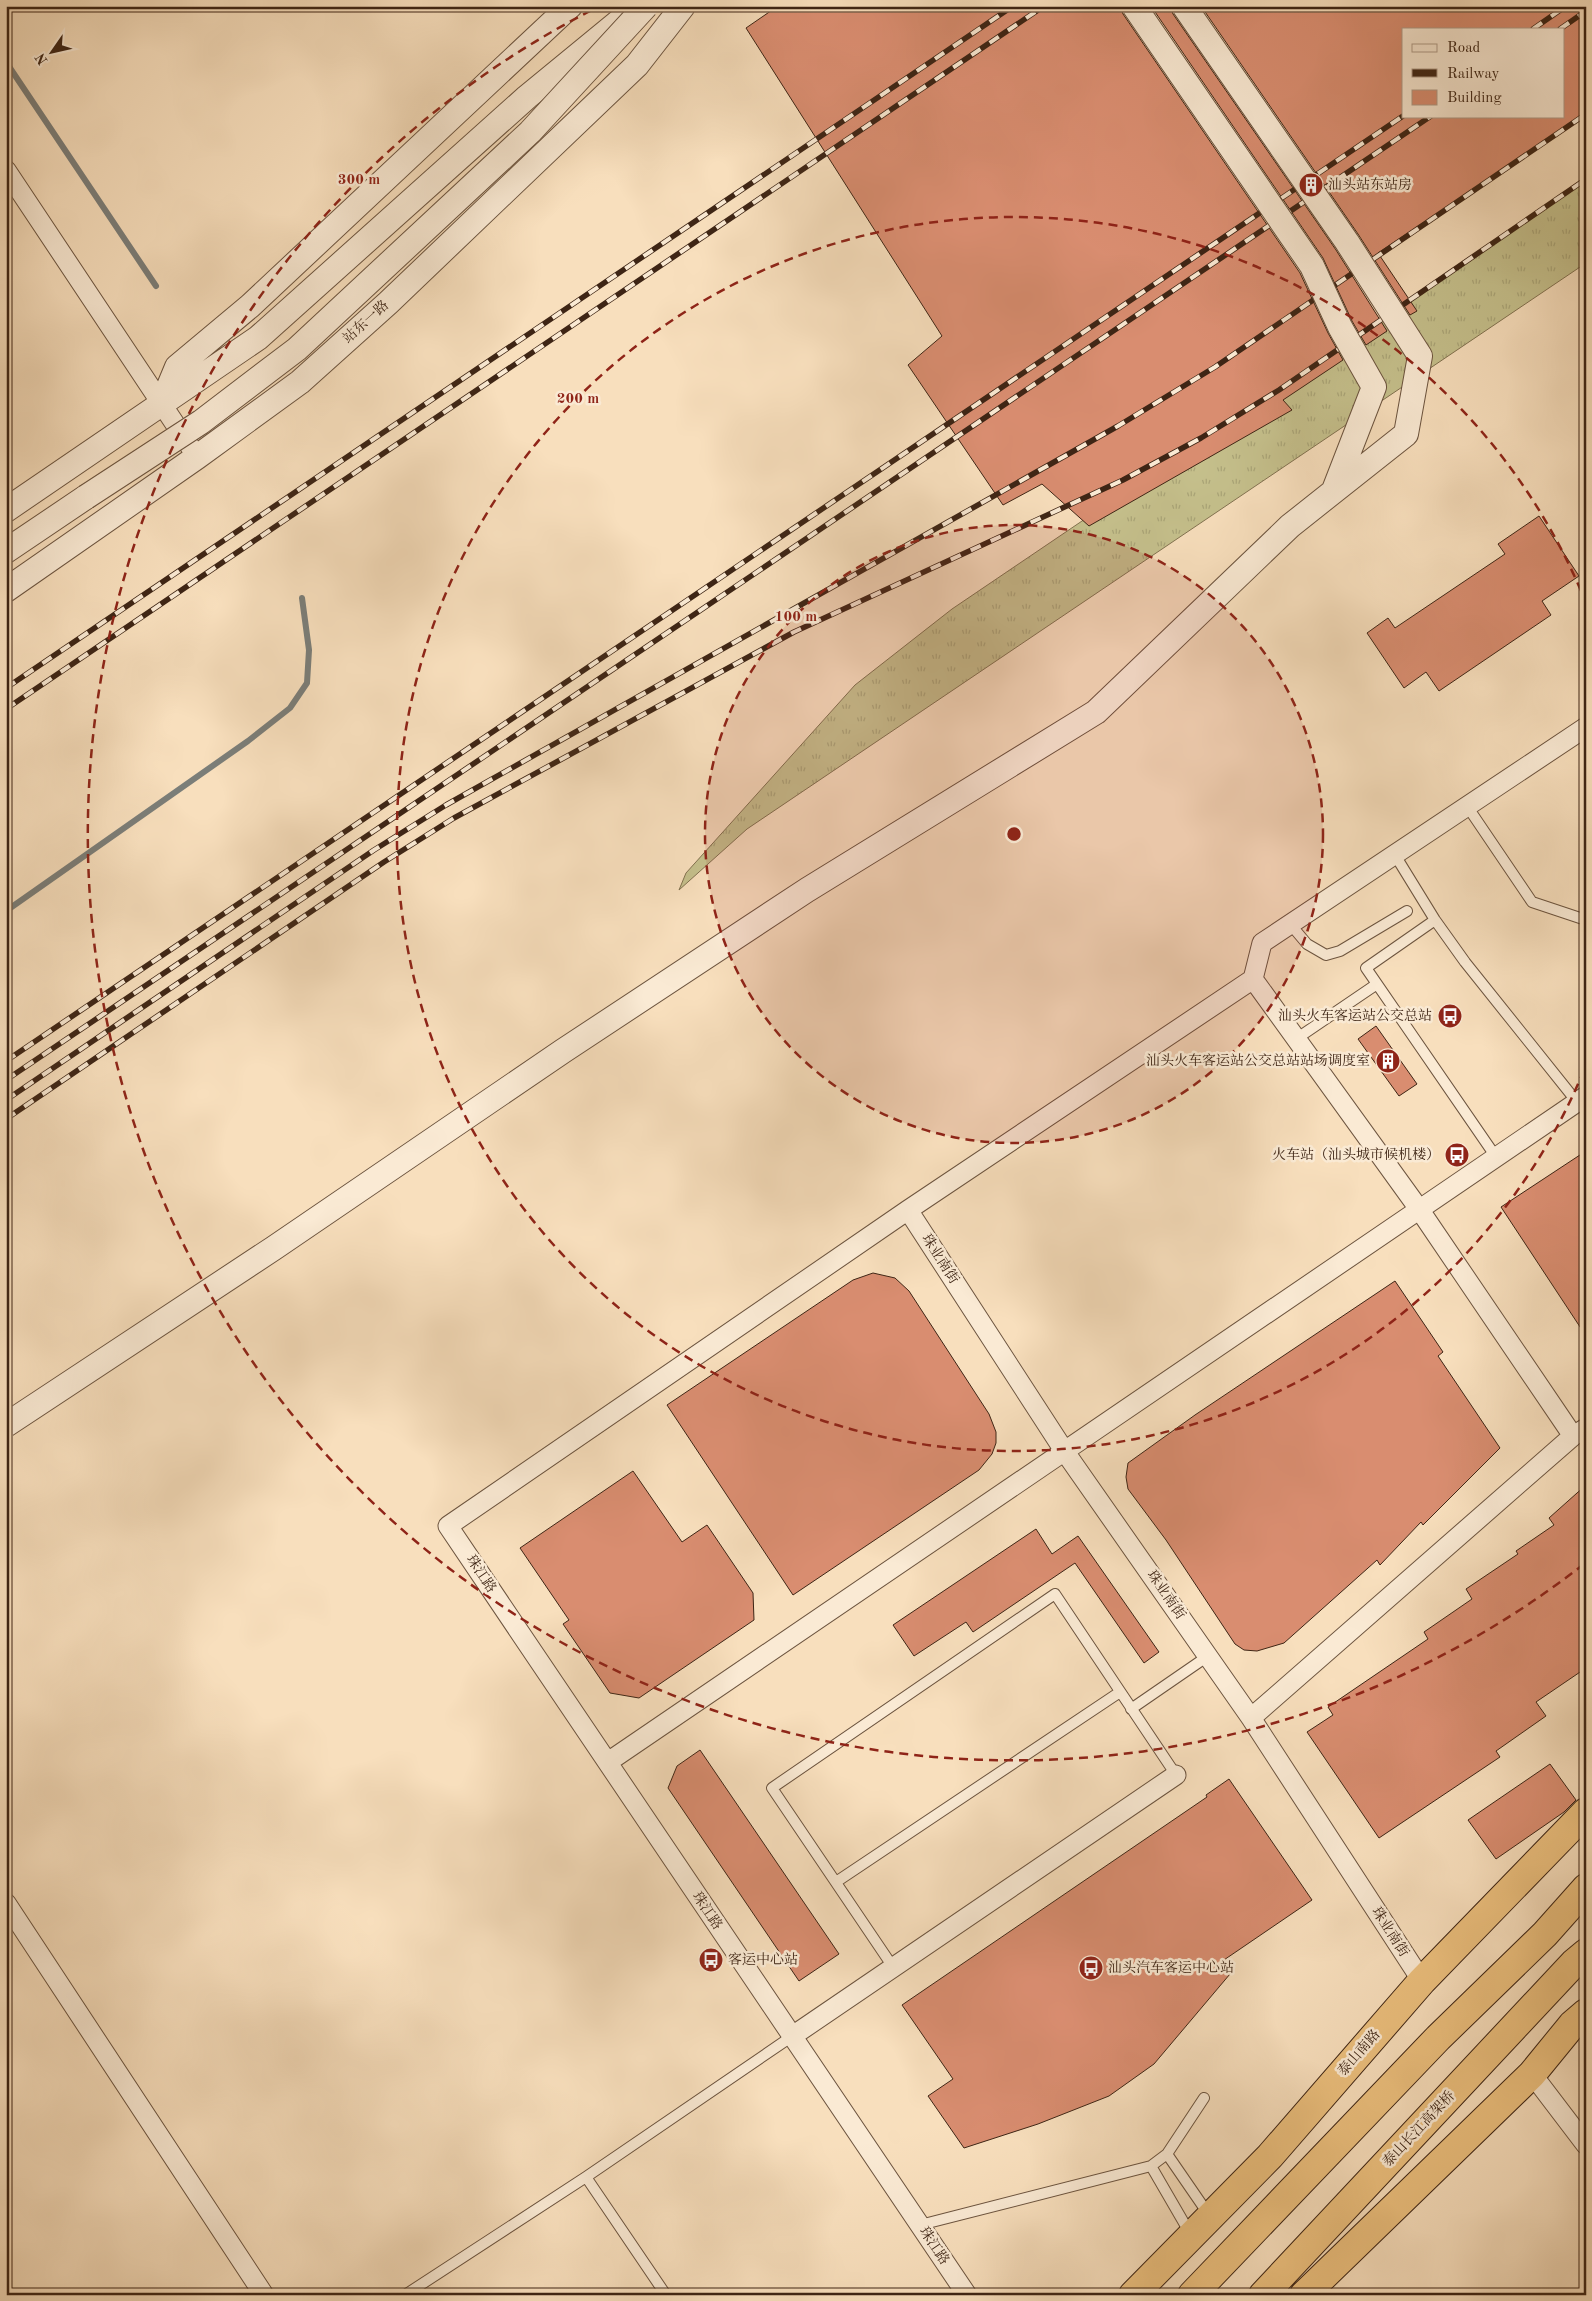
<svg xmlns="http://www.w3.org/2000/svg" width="1592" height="2301" viewBox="0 0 1592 2301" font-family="'Old Standard TT','Noto Serif SC',serif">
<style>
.grass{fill:url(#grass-tufts);stroke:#827250}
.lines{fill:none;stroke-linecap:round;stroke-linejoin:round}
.stream{stroke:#7b7e79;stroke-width:6}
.building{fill:#d98d70;stroke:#3e2515;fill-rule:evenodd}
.service-casing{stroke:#6c543f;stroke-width:12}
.minor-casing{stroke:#6c543f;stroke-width:21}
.tertiary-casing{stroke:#6c543f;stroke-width:26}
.trunk-casing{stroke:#3e2515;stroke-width:30}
.service{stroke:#faead4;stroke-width:10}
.minor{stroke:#faead4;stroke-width:19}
.tertiary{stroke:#faead4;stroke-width:24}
.trunk{stroke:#ecc07e;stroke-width:28}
.rail-casing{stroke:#3e2515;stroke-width:5.5}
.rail{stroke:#faead4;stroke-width:4;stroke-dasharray:11;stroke-linecap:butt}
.tertiary-bridge-casing{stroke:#6c543f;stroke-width:26;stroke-linecap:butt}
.tertiary-bridge{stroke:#faead4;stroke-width:24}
.ring{fill:none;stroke:#8f2418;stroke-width:2.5;stroke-dasharray:9 6}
.labels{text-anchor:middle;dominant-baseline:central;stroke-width:5;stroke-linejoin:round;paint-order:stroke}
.poi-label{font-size:14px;fill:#3e2515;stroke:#faead4;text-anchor:start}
.street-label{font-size:14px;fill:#3e2515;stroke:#faead4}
.centre{fill:#8f2418;stroke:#faead4;stroke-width:2.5}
.ring-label{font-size:15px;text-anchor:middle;font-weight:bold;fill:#8f2418;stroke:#faead4;stroke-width:5;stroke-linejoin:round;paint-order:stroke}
</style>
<defs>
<pattern id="grass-tufts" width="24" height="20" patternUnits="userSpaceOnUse" patternTransform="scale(1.25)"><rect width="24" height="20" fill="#c5c08c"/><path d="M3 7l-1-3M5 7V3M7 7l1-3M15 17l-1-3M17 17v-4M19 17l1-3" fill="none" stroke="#aaa578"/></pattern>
</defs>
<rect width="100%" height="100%" fill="#f8dfbd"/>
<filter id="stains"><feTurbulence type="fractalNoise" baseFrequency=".004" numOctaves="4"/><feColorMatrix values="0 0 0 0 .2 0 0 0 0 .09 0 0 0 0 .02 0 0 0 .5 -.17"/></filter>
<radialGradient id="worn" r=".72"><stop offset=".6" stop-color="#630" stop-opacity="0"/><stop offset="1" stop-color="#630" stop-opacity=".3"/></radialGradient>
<!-- grass -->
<path class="grass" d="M 1586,180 L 1586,263 L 747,829 L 679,890 L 686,873 L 855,685 L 952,609 Z"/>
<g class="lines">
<!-- stream -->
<path class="stream" d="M 6,62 L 156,286
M 6,911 L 248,741 L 290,708 L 307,683 L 309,650 L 302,598"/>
</g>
<!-- building -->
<path class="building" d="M 778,6 L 1120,6 L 1123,14 L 1300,273 L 1328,333 L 1343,360 L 1283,400 L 1292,410 L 1089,526 L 1042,484 L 1003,505 L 908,365 L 942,336 L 746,28 Z
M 1151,6 L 1170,6 L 1173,14 L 1336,250 L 1387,331 L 1366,345 L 1352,321 L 1323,258 Z
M 1201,6 L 1586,6 L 1586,114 L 1378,253 L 1417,311 L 1410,315 L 1358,234 ZM 1403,29 L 1563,29 L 1563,116 L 1403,116 Z
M 1539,516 L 1579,576 L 1542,601 L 1551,615 L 1439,691 L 1426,672 L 1404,688 L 1367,633 L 1388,618 L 1395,628 L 1505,554 L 1498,544 Z
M 1376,1026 L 1417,1084 L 1399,1096 L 1358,1039 Z
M 1586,1151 L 1586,1336 L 1501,1207 Z
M 873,1273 L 895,1278 L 909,1291 L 989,1414 L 996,1432 L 996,1443 L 992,1454 L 979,1470 L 793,1595 L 667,1405 L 853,1280 Z
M 1395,1281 L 1443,1352 L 1438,1356 L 1500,1448 L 1423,1525 L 1421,1522 L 1380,1565 L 1377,1560 L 1284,1643 L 1257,1651 L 1244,1650 L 1235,1644 L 1166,1540 L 1128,1489 L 1126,1477 L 1128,1463 L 1195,1415 Z
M 633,1471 L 682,1542 L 707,1525 L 753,1593 L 754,1620 L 639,1698 L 610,1693 L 563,1624 L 569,1620 L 520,1548 Z
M 1586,1485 L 1586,1668 L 1536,1702 L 1546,1716 L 1496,1751 L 1500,1757 L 1379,1838 L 1307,1732 L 1333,1715 L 1328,1707 L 1428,1639 L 1424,1632 L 1472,1599 L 1466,1589 L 1518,1554 L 1516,1551 L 1554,1525 L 1549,1518 Z
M 1036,1529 L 1052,1554 L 1078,1536 L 1159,1652 L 1144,1663 L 1075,1563 L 973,1632 L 966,1622 L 914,1656 L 893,1625 Z
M 700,1750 L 839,1954 L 799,1981 L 668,1788 L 677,1766 Z
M 1550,1764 L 1576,1800 L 1564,1812 L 1496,1859 L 1468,1820 Z
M 1229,1779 L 1312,1900 L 1221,1962 L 1230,1974 L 1154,2064 L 1109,2096 L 1038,2124 L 964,2148 L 928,2096 L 953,2079 L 902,2005 L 1207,1797 L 1206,1795 Z"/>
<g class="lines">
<defs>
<path id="service" d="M 1467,806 L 1532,902 L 1586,920
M 1395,855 L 1435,920 L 1465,962 L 1577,1102
M 1435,920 L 1366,968 L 1496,1157
M 1291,925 L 1307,944 L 1326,955 L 1340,951 L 1407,911
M 1296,1039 L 1377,984
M 1131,1709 L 1208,1656
M 836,1882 L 1120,1692
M 893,1967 L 772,1788 L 1055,1594 L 1176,1775
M 1167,2154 L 1209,2215
M 1151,2166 L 1191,2235
M 586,2177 L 666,2295
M 920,2225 L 1151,2166 L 1167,2154 L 1204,2098
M 405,2295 L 586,2177 L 791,2037"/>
<path id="minor" d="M 6,170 L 197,457
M 1253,979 L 1419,1209 L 1573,1436
M 908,1210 L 1065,1452 L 1251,1718 L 1422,1981
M 1251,1718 L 1573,1436 L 1586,1428
M 608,1762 L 1586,1096
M 6,1903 L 264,2295
M 791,2037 L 1176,1775
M 1532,2074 L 1586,2145
M 967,2295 L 448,1526 L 908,1210 L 1253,979 L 1262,943 L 1586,727"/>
<path id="tertiary" d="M 162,403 L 177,367 L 250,306 L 570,6
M 6,510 L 258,338 L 527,97 L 633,10
M 6,551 L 86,497
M 6,590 L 197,457 L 300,382 L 388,303 L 637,65 L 683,6"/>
<path id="trunk" d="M 1133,2295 L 1270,2156 L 1422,1981 L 1586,1812
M 1192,2295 L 1438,2038 L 1545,1934 L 1586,1888
M 1263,2295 L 1574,1963 L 1586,1953
M 1304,2295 L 1532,2074 L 1572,2025 L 1586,2013"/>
</defs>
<!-- service casing -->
<use href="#service" class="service-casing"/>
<!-- minor casing -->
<use href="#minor" class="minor-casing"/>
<!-- tertiary casing -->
<use href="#tertiary" class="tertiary-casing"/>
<!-- trunk casing -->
<use href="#trunk" class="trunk-casing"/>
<!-- service -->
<use href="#service" class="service"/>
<!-- minor -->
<use href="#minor" class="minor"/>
<!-- tertiary -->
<use href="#tertiary" class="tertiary"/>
<!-- trunk -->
<use href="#trunk" class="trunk"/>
<defs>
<path id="rail" d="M 1533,29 L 1566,6
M 1560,29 L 1586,11
M 6,688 L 1013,6
M 6,709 L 1044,6
M 6,1061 L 1403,116
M 6,1080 L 1431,116
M 6,1100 L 374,850 L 446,805 L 1118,426 L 1215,367 L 1586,114
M 6,1119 L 384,862 L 454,818 L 794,632 L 1123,480 L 1201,438 L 1279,390 L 1586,179"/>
</defs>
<!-- rail casing -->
<use href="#rail" class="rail-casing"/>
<!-- rail -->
<use href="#rail" class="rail"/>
<defs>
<path id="tertiary-bridge" d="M 1134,6 L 1312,266 L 1340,327 L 1374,387 L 1334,490
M 86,497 L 201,422 L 297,349 L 530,132 L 646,6
M 6,1425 L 274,1248 L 563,1051 L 807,890 L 1096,712 L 1290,526 L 1406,434 L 1420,356 L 1347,242 L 1184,6"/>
</defs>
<!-- tertiary-bridge casing -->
<use href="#tertiary-bridge" class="tertiary-bridge-casing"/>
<!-- tertiary-bridge -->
<use href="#tertiary-bridge" class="tertiary-bridge"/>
</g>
<!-- distance rings -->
<circle cx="1014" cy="834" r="309" fill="#8f2418" fill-opacity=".12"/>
<g class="ring">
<circle cx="1014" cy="834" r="309"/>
<path d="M1584 1070A617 617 0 1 1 1584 598"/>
<path d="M1584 1564A926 926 0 1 1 594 9"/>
</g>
<!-- icons -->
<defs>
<symbol id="building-disc" viewBox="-11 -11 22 22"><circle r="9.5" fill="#8f2418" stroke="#faead4"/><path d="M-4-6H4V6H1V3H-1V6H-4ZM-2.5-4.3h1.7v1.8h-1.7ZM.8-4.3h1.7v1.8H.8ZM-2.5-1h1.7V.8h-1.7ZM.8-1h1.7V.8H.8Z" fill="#fff"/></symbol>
<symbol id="bus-disc" viewBox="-11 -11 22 22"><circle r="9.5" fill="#8f2418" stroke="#faead4"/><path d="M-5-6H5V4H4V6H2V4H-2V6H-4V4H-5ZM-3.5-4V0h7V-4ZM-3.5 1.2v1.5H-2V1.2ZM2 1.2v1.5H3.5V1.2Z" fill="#fff"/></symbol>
</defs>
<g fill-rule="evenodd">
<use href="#building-disc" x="1297" y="171" width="28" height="28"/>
<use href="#bus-disc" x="1436" y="1002" width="28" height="28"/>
<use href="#building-disc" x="1374" y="1047" width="28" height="28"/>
<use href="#bus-disc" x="1443" y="1141" width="28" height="28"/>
<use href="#bus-disc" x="697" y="1946" width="28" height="28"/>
<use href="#bus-disc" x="1077" y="1954" width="28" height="28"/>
</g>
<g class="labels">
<!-- poi labels -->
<g class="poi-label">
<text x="1328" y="185">汕头站东站房</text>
<text x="1432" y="1016" text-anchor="end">汕头火车客运站公交总站</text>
<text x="1370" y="1061" text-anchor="end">汕头火车客运站公交总站站场调度室</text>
<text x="1440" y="1155" text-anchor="end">火车站（汕头城市候机楼）</text>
<text x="728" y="1960">客运中心站</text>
<text x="1108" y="1968">汕头汽车客运中心站</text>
</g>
<!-- street labels -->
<g class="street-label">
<text transform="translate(366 322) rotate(-42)">站东一路</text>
<text transform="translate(940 1259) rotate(57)">珠业南街</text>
<text transform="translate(481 1574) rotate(56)">珠江路</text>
<text transform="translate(1166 1595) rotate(55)">珠业南街</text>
<text transform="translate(707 1911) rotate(56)">珠江路</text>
<text transform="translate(1390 1932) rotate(57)">珠业南街</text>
<text transform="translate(1359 2053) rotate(-49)">泰山南路</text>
<text transform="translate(1419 2129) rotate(-47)">泰山长江高架桥</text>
<text transform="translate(934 2246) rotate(56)">珠江路</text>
</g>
</g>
<circle cx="1014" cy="834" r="8" class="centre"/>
<g class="ring-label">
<text x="359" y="184">300 m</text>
<text x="578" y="403">200 m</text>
<text x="796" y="621">100 m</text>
</g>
<!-- margin -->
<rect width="1592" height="2301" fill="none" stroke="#f8dfbd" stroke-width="25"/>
<rect x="8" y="8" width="1577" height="2286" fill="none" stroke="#3e2515" stroke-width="2.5"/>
<rect x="12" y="12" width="1567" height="2276" fill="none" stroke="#3e2515"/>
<!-- legend -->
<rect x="1402" y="28" width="162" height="90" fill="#faead4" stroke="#af9b88"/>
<rect x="1412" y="44" width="25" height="8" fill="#faead4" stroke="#af9b88"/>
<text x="1447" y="52" font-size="15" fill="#3e2515">Road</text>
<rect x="1412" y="69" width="25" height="8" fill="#3e2515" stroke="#af9b88"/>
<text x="1447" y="78" font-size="15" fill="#3e2515">Railway</text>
<rect x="1412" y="90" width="25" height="15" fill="#d98d70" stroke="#af9b88"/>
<text x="1447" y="102" font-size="15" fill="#3e2515">Building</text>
<!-- north arrow -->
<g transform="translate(52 52) rotate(236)" stroke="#faead4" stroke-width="4" paint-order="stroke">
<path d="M0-4L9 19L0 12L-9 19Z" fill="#3e2515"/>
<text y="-8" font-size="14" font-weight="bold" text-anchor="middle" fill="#3e2515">N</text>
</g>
<rect width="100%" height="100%" filter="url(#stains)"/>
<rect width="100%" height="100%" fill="url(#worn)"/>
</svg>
